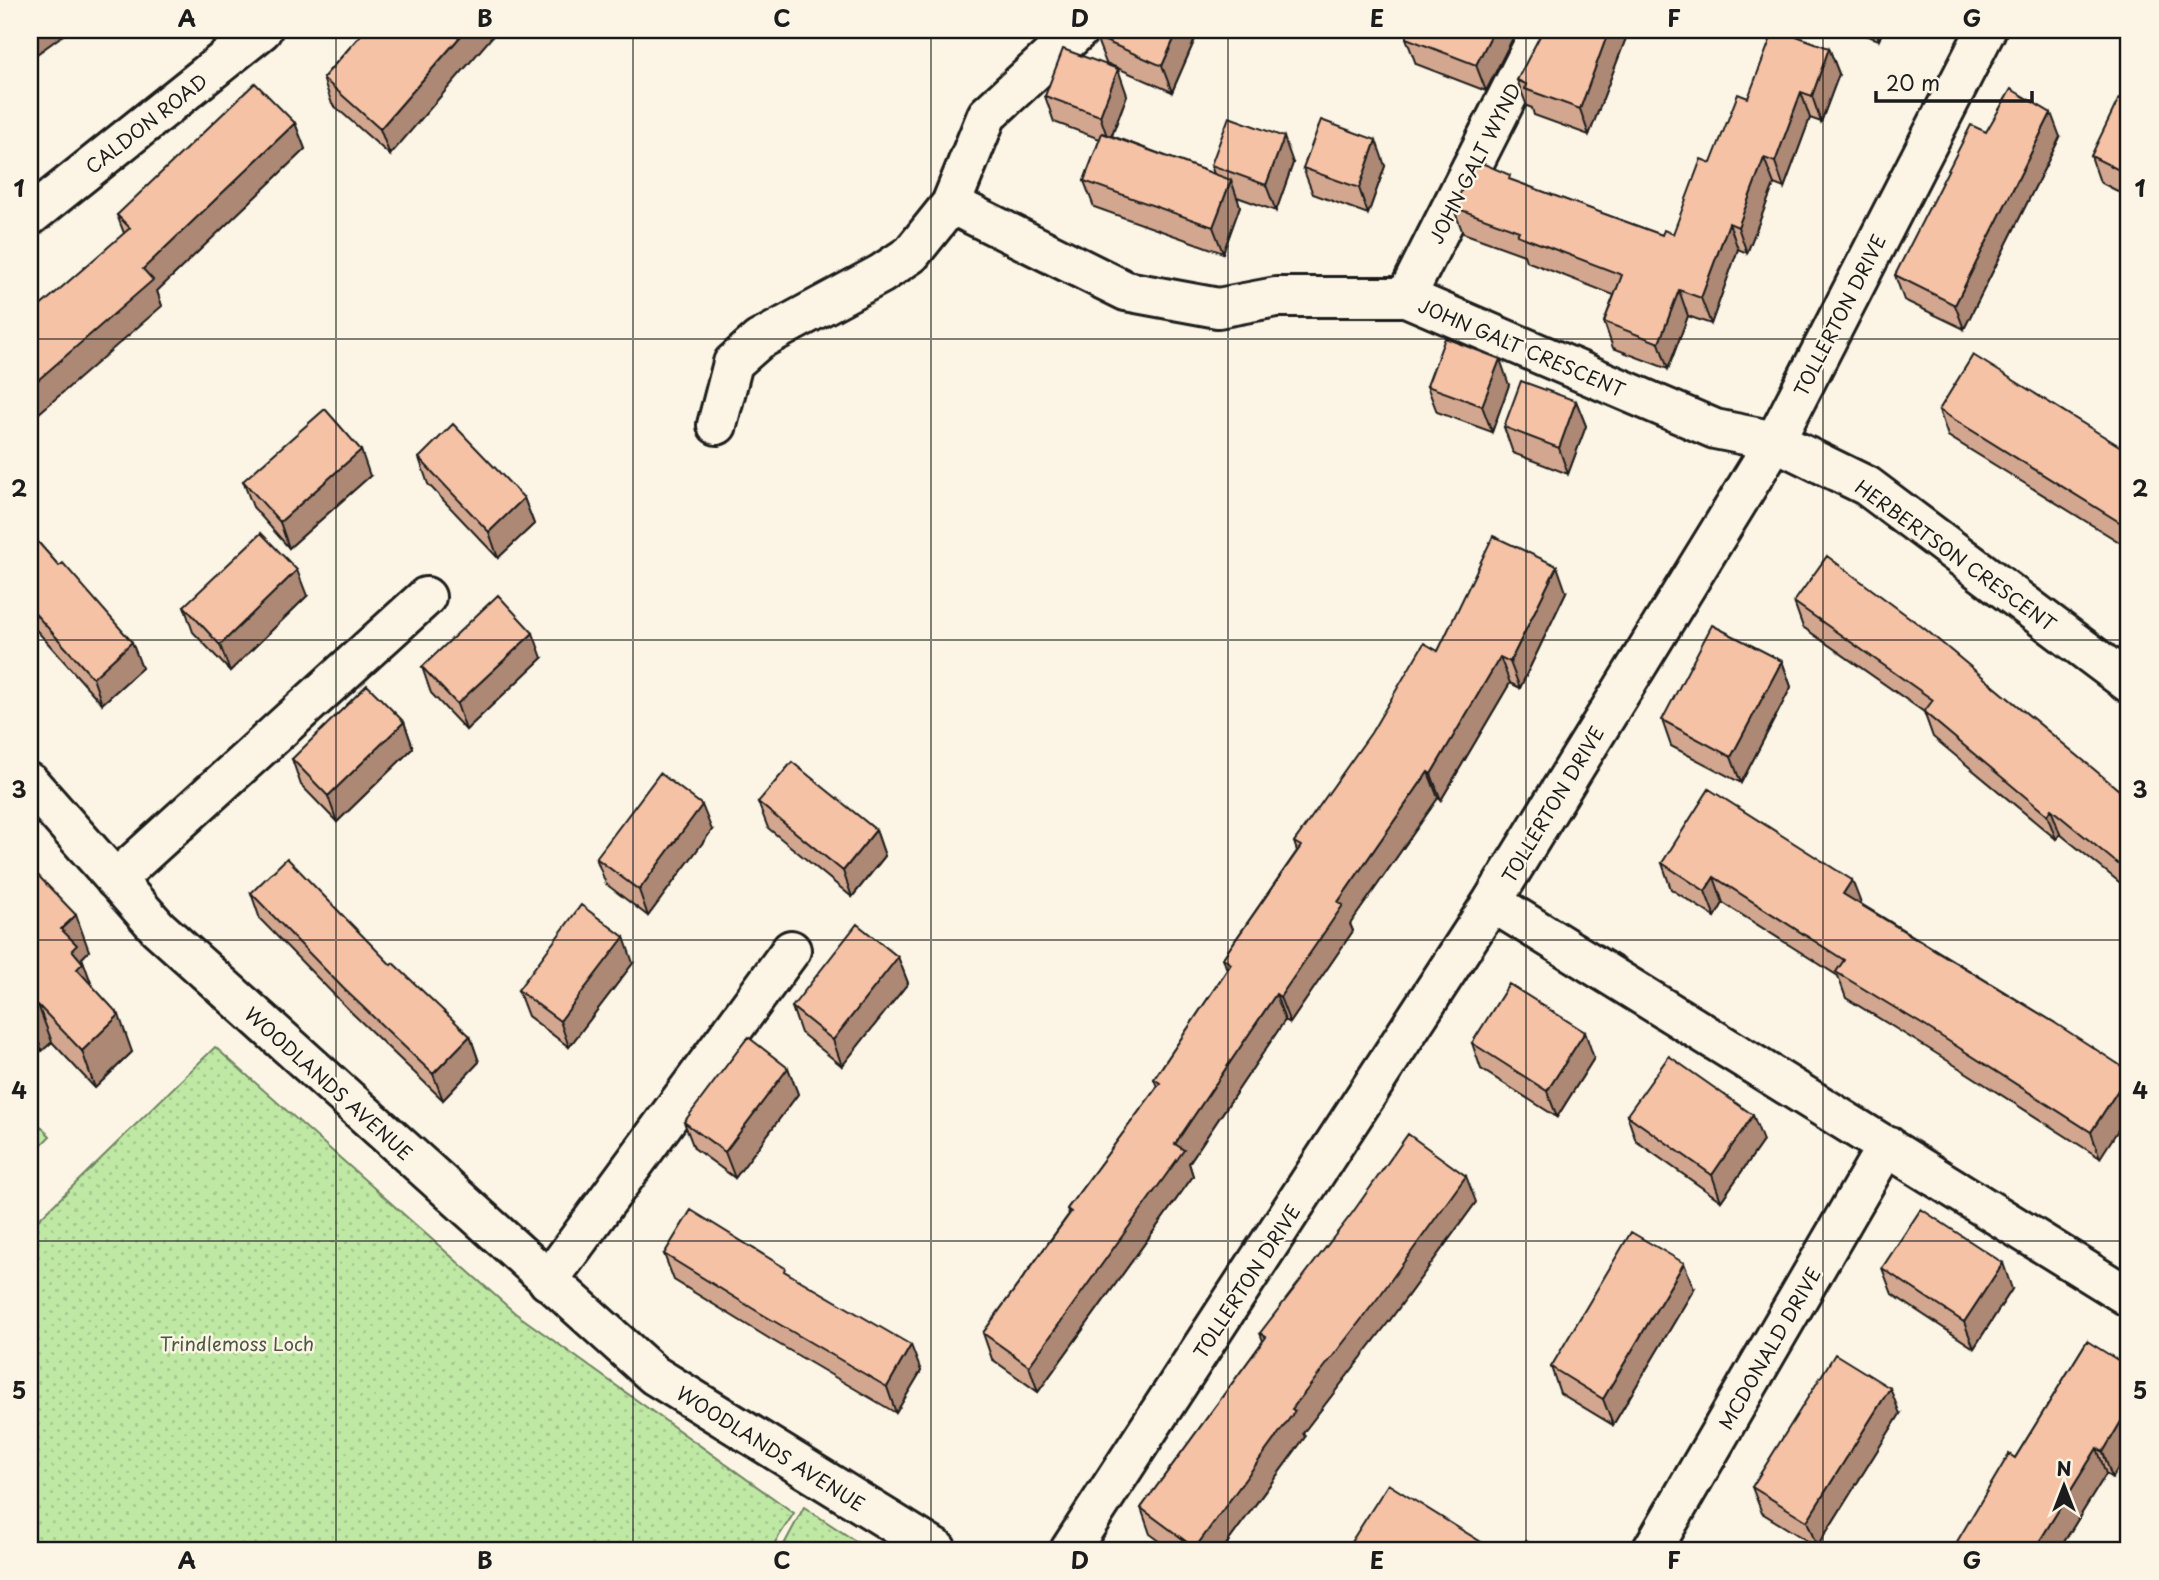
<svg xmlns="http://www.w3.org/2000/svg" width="2159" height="1580" viewBox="0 0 2159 1580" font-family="'Playpen Sans',sans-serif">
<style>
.green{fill:url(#green-dots);stroke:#6e8260;stroke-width:2}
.pitch{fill:#bfe8a4;stroke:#6e8260;stroke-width:2}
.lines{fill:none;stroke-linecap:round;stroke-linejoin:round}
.minor-casing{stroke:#1c1c1c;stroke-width:44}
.minor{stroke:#fcf5e5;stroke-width:38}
.wall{fill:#d3a78f;stroke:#1c1c1c;stroke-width:2}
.shaded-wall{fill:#ac8874;stroke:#1c1c1c;stroke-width:2}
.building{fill:#f5c2a6;stroke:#1c1c1c;stroke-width:2}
.grid{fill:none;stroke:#1c1c1c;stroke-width:2;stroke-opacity:0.55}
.labels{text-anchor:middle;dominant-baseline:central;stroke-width:5;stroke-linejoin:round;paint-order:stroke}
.street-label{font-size:19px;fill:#1c1c1c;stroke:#fcf5e5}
.park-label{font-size:19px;fill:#4d5945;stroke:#fcf5e5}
.neatline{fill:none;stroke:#1c1c1c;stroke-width:2.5}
.grid-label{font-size:23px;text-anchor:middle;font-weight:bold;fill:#1c1c1c}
</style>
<defs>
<pattern id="green-dots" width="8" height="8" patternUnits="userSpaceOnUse" patternTransform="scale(1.75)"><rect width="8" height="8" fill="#bfe8a4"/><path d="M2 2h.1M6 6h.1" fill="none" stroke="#a4c68d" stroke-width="1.8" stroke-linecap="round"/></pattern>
</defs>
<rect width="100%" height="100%" fill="#fcf5e5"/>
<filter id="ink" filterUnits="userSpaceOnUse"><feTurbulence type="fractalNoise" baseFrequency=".0143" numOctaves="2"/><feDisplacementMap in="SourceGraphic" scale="14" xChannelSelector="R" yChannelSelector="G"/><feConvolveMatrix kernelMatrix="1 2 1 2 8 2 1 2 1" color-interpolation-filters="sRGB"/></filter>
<g filter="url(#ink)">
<!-- green -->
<path class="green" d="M 215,1047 L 515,1313 L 794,1513 L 770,1550 L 30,1550 L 30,1228 Z
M 804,1507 L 869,1550 L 781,1550 Z"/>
<!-- pitch -->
<path class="pitch" d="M 30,1115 L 50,1136 L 30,1156 Z"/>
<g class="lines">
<defs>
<path id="minor" d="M 951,204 L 987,115 L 1079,30
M 30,216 L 262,30
M 1406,297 L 1541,30
M 717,425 L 733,363 L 759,340 L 881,274 L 911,254 L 951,204 L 1126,291 L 1218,308 L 1276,297 L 1406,297 L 1715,429 L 1775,441 L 1867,486 L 2129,683
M 30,783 L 158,928 L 654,1375 L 937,1550
M 115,880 L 426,597
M 1492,902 L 2129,1297
M 548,1281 L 791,950
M 1070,1550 L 1492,902 L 1775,441 L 1986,30
M 1652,1550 L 1887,1145"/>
</defs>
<!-- minor casing -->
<use href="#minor" class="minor-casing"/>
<!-- minor -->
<use href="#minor" class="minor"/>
</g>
<!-- wall -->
<path class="wall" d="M 365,30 L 390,155 L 332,104 L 323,78 Z
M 1100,30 L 1199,30 L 1172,92 L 1106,63 L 1096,37 Z
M 1409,30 L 1517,30 L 1486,91 L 1416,64 L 1406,38 Z
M 1629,30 L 1589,135 L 1534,115 L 1532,108 L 1527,106 L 1517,80 Z
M 1851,30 L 1883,30 L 1879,40 Z
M 1829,48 L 1839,74 L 1821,122 L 1810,118 L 1784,188 L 1774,184 L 1747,253 L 1738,249 L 1711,324 L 1688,316 L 1668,369 L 1613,348 L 1604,322 L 1614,295 L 1526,261 L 1524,255 L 1463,233 L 1453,207 L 1513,181 L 1662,235 L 1673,234 L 1748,98 Z
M 1127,95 L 1112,136 L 1214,174 L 1211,165 L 1293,163 L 1276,211 L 1237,197 L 1240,206 L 1223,253 L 1094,207 L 1084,181 L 1100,139 L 1054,122 L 1045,96 Z
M 2129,103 L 2129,197 L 2100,182 L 2091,156 Z
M 295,123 L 305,149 L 157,291 L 162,306 L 124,233 L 117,215 Z
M 1986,132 L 2060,137 L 1964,329 L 1904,300 L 1895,275 Z
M 1385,166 L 1368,214 L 1313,194 L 1303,168 Z
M 1509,385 L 1492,432 L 1437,412 L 1427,386 Z
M 1576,401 L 1586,426 L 1568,474 L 1513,453 L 1504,427 Z
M 1939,410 L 2129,452 L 2129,548 L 1948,436 Z
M 419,458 L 524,498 L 534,524 L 498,558 L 428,484 Z
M 370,476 L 289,548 L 253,507 L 243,481 Z
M 30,533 L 59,566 L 142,668 L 102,704 L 30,623 Z
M 1566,592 L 1520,688 L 1510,683 L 1441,800 L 1438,798 L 1350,924 L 1353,931 L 1290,1023 L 1285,1020 L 1189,1163 L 1193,1176 L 1038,1392 L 992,1359 L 983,1333 L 1069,1214 L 1067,1209 L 1157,1087 L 1154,1079 L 1227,970 L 1223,958 L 1297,851 L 1294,842 L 1438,651 Z
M 307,596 L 230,671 L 193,632 L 184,606 Z
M 1794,602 L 2125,795 L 2129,790 L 2129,890 L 2060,834 L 2056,839 L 1933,737 L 1924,712 L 1803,627 Z
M 542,658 L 466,730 L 431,693 L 422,667 Z
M 1782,661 L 1791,687 L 1741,783 L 1671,746 L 1662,720 Z
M 404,722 L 413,748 L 337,822 L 301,785 L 292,759 Z
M 758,802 L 876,830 L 885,856 L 852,897 L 768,828 Z
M 712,830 L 648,916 L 606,884 L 596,858 Z
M 1662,863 L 1861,904 L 2055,1023 L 2100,1158 L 1934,1052 L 1846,998 L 1838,976 L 1723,903 L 1715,917 L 1671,889 Z
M 30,867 L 89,951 L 82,958 L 91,985 L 132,1052 L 95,1088 L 52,1042 L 42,1051 L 30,1040 Z
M 251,893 L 470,1036 L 479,1062 L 443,1100 L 352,1013 L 260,919 Z
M 898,957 L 908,983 L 842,1066 L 801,1033 L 792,1007 Z
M 633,963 L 569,1047 L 528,1016 L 518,990 Z
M 1472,1043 L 1594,1058 L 1557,1117 L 1481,1069 Z
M 788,1068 L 798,1094 L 735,1178 L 694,1148 L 684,1122 Z
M 1627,1115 L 1763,1141 L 1721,1201 L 1636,1141 Z
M 1476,1202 L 1390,1320 L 1303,1433 L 1305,1437 L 1222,1550 L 1172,1550 L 1150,1534 L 1141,1508 L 1263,1341 L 1260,1333 Z
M 664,1254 L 787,1273 L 921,1371 L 896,1413 L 770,1339 L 674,1280 Z
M 1882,1268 L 2012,1289 L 1974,1348 L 1892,1294 Z
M 1694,1289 L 1613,1425 L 1560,1393 L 1551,1367 Z
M 2087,1341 L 2112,1478 L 2106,1474 L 2059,1550 L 1952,1550 L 2015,1458 Z
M 1900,1414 L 1817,1547 L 1762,1513 L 1752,1487 Z"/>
<!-- shaded-wall -->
<path class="shaded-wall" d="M 30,30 L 70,30 L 30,59 Z
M 466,30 L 498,30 L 390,155 L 380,129 Z
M 1178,30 L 1199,30 L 1172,92 L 1162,66 Z
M 1494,30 L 1517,30 L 1486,91 L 1476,65 Z
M 1609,30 L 1629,30 L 1589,135 L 1580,109 Z
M 1876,30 L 1883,30 L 1879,40 Z
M 1829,48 L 1839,74 L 1821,122 L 1812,96 Z
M 1118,69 L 1127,95 L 1109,142 L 1100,116 Z
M 1801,92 L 1810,118 L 1784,188 L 1775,162 Z
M 2051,113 L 2060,137 L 1964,329 L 1955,305 Z
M 295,123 L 305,149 L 157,291 L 162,306 L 30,421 L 30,387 L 143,269 Z
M 1284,137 L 1293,163 L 1276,211 L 1266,185 Z
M 1376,140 L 1385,166 L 1368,214 L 1359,188 Z
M 1764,158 L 1774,184 L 1747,253 L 1738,227 Z
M 1231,180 L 1240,206 L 1223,253 L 1213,227 Z
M 1729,223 L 1738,249 L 1711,324 L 1701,298 Z
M 1679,290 L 1688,316 L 1668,369 L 1659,343 Z
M 1500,359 L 1509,385 L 1492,432 L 1482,406 Z
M 1576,401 L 1586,426 L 1568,474 L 1559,448 Z
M 361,450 L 370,476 L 289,548 L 280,522 Z
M 524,498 L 534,524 L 498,558 L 489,532 Z
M 1557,566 L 1566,592 L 1520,688 L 1510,662 Z
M 297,570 L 307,596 L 230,671 L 220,645 Z
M 533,633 L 542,658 L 466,730 L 457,704 Z
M 132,642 L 142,668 L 102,704 L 93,678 Z
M 1500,657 L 1510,683 L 1441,800 L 1431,774 Z
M 1782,661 L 1791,687 L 1741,783 L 1731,757 Z
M 404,722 L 413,748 L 337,822 L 328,796 Z
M 1428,772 L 1438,798 L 1350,924 L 1353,931 L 1290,1023 L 1280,997 L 1338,902 Z
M 702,805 L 712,830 L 648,916 L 639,890 Z
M 2051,809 L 2060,834 L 2056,839 L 2047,815 Z
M 876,830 L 885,856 L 852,897 L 843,871 Z
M 1714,877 L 1723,903 L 1715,917 L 1705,891 Z
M 1852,880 L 1862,906 L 1843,894 Z
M 76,915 L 89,951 L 82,958 L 97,999 L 90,1005 L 61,929 Z
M 624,937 L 633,963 L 569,1047 L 560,1021 Z
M 898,957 L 908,983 L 842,1066 L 833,1040 Z
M 1276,994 L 1285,1020 L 1189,1163 L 1193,1176 L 1038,1392 L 1029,1366 L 1175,1144 Z
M 38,1005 L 52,1042 L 42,1051 L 30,1019 L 30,1014 Z
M 119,1015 L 132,1052 L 95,1088 L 82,1051 Z
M 1585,1032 L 1594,1058 L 1557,1117 L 1547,1091 Z
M 470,1036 L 479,1062 L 443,1100 L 433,1074 Z
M 788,1068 L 798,1094 L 735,1178 L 725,1152 Z
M 2129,1073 L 2129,1113 L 2100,1158 L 2091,1132 Z
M 1753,1115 L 1763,1141 L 1721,1201 L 1712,1175 Z
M 1466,1176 L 1476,1202 L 1390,1320 L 1303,1433 L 1305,1437 L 1222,1550 L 1196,1550 L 1195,1548 L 1292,1409 Z
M 1684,1263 L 1694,1289 L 1613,1425 L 1603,1399 Z
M 2003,1263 L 2012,1289 L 1974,1348 L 1964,1322 Z
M 911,1345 L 921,1371 L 896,1413 L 887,1387 Z
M 1890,1388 L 1900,1414 L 1817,1547 L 1807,1521 Z
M 2129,1408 L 2129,1450 L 2112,1478 L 2103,1452 Z
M 2097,1448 L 2106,1474 L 2059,1550 L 2034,1550 Z"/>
<!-- building -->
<path class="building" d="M 365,30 L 466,30 L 380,129 L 323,78 Z
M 1100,30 L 1178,30 L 1162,66 L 1096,37 Z
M 1409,30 L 1494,30 L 1476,65 L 1406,38 Z
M 1543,30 L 1609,30 L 1580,109 L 1525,89 L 1526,84 L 1517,80 Z
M 1774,30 L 1780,30 L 1829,48 L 1812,96 L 1801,92 L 1775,162 L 1764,158 L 1738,227 L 1729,223 L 1701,298 L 1679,290 L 1659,343 L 1604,322 L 1622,275 L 1517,235 L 1519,231 L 1453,207 L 1477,161 L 1510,175 L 1509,179 L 1662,235 L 1664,230 L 1673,234 L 1701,159 L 1711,163 L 1738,94 L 1748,98 Z
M 1063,49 L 1118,69 L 1100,116 L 1045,96 Z
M 255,83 L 295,123 L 143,269 L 153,280 L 30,387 L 30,315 L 130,228 L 117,215 Z
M 2011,89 L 2051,113 L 1955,305 L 1895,275 L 1971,125 L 1986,132 Z
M 2119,98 L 2129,103 L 2129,175 L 2091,156 Z
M 1229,117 L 1284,137 L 1266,185 L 1211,165 Z
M 1321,120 L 1376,140 L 1359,188 L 1303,168 Z
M 1102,133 L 1231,180 L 1213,227 L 1084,181 Z
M 1445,338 L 1500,359 L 1482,406 L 1427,386 Z
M 1973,355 L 2129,452 L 2129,528 L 1939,410 Z
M 1521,381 L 1576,401 L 1559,448 L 1504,427 Z
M 325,409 L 361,450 L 280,522 L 243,481 Z
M 453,424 L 524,498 L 489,532 L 419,458 Z
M 30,533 L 59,566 L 63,563 L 132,642 L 93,678 L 30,608 Z
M 261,533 L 297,570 L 220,645 L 184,606 Z
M 1493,536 L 1557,566 L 1510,662 L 1500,657 L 1431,774 L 1428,772 L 1338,902 L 1343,905 L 1280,997 L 1276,994 L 1175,1144 L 1184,1150 L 1029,1366 L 983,1333 L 1071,1212 L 1067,1209 L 1160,1083 L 1154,1079 L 1231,964 L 1223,958 L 1301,846 L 1294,842 L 1371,733 L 1424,643 L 1438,651 Z
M 1827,556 L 1925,629 L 2125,795 L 2129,790 L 2129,873 L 2051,809 L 2047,815 L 1924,712 L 1933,700 L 1794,602 Z
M 498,595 L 533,633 L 457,704 L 422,667 Z
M 1712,625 L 1782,661 L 1731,757 L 1662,720 Z
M 367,685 L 404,722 L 328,796 L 292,759 Z
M 792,762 L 876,830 L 843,871 L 758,802 Z
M 660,773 L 702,805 L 639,890 L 596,858 Z
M 1709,789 L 1852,880 L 1843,894 L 2055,1023 L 2129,1071 L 2129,1073 L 2091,1132 L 1925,1026 L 1836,972 L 1844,960 L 1714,877 L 1705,891 L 1662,863 Z
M 287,858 L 391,965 L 393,963 L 470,1036 L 433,1074 L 343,988 L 251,893 Z
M 30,867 L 76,915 L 61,929 L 77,945 L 72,950 L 83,963 L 77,969 L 119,1015 L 82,1051 L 38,1005 L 30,1014 Z
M 581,905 L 624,937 L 560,1021 L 518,990 Z
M 857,924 L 898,957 L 833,1040 L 792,1007 Z
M 1509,984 L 1585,1032 L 1547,1091 L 1472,1043 Z
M 748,1037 L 788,1068 L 725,1152 L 684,1122 Z
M 1669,1056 L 1753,1115 L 1712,1175 L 1627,1115 Z
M 1408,1134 L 1466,1176 L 1381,1294 L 1292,1409 L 1295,1411 L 1195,1548 L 1141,1508 L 1266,1337 L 1260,1333 L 1353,1212 Z
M 1921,1209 L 2003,1263 L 1964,1322 L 1882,1268 Z
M 691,1210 L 785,1268 L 784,1271 L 911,1345 L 887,1387 L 760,1313 L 664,1254 Z
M 1631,1232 L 1684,1263 L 1603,1399 L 1551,1367 Z
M 2087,1341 L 2129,1367 L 2129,1408 L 2103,1452 L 2097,1448 L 2034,1550 L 1952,1550 L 2009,1454 L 2015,1458 Z
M 1835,1354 L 1890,1388 L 1807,1521 L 1752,1487 Z
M 1388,1484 L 1494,1550 L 1346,1550 Z
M 1526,1541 L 1541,1550 L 1521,1550 Z"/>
</g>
<!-- grid -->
<path class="grid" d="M 336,30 L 336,1550M 633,30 L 633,1550M 931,30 L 931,1550M 1228,30 L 1228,1550M 1526,30 L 1526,1550M 1823,30 L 1823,1550M 30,339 L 2129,339M 30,640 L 2129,640M 30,940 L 2129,940M 30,1241 L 2129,1241"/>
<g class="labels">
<!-- street labels -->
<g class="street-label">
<text transform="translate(146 123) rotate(-38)">CALDON ROAD</text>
<text transform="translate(1474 163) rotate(-63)">JOHN GALT WYND</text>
<text transform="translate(1839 315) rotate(-63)">TOLLERTON DRIVE</text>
<text transform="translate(1522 347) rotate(23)">JOHN GALT CRESCENT</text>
<text transform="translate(1956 555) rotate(36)">HERBERTSON CRESCENT</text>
<text transform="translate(1552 804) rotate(-59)">TOLLERTON DRIVE</text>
<text transform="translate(329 1083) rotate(42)">WOODLANDS AVENUE</text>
<text transform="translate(1246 1281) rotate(-57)">TOLLERTON DRIVE</text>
<text transform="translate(1769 1348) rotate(-60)">MCDONALD DRIVE</text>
<text transform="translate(771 1448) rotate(32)">WOODLANDS AVENUE</text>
</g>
<!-- park labels -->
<g class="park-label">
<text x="237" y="1343">Trindlemoss Loch</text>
</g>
</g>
<!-- margin -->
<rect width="2159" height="1580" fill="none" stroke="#fcf5e5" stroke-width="77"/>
<!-- north arrow -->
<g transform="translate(2064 1486)" stroke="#fcf5e5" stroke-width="5" paint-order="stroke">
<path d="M0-5L12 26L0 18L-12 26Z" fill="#1c1c1c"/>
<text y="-10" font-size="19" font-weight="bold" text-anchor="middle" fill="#1c1c1c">N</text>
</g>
<!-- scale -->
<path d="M1876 91v10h156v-10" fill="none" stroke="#1c1c1c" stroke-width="3.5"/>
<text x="1886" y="91" font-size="21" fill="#1c1c1c" stroke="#fcf5e5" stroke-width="5" paint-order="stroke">20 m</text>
<rect x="38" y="38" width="2082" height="1504" class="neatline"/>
<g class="grid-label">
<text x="187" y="27">A</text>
<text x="485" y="27">B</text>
<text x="782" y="27">C</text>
<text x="1080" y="27">D</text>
<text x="1377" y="27">E</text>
<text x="1674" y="27">F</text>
<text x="1972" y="27">G</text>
<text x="19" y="197">1</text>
<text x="2140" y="197">1</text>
<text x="19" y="497">2</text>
<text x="2140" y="497">2</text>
<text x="19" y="798">3</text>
<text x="2140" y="798">3</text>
<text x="19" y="1099">4</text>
<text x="2140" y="1099">4</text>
<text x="19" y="1399">5</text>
<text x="2140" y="1399">5</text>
<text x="187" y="1569">A</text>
<text x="485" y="1569">B</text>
<text x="782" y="1569">C</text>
<text x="1080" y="1569">D</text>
<text x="1377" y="1569">E</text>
<text x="1674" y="1569">F</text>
<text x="1972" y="1569">G</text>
</g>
</svg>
